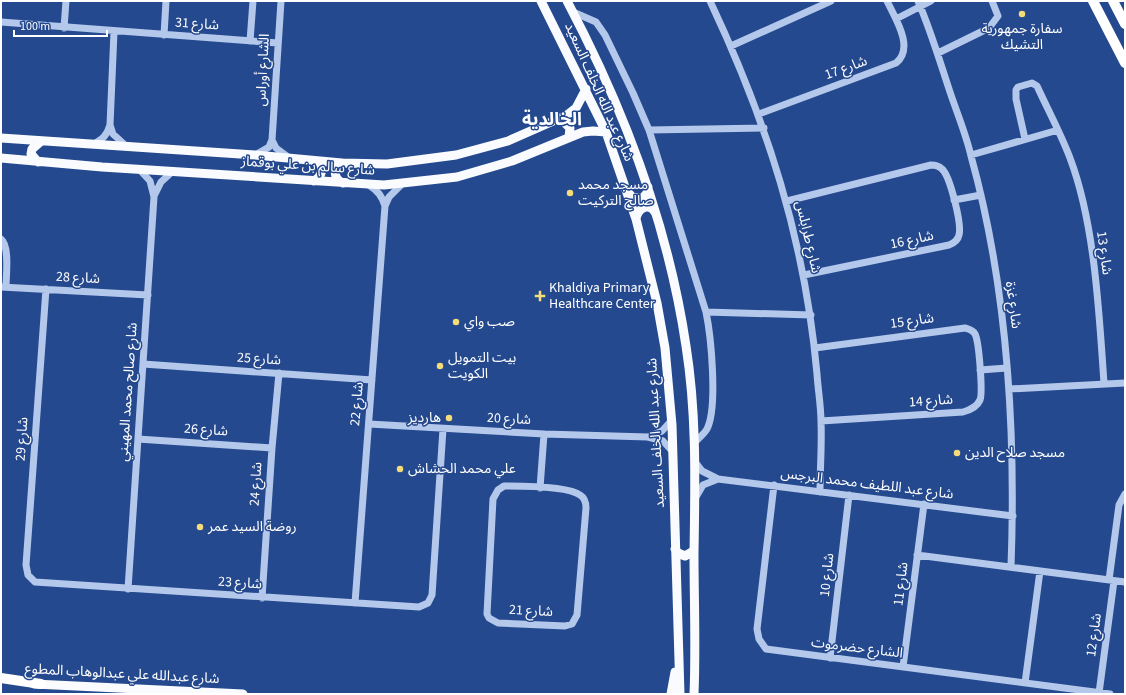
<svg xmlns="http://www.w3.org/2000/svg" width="1126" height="695" viewBox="0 0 1126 695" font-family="'Source Sans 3','Noto Sans Arabic',sans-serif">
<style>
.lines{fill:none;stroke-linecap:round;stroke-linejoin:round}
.minor{stroke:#b4c8eb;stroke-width:7}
.major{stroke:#f9fbff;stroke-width:9}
.highway{stroke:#fff;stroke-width:10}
.poi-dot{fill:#f5dc79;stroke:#25498e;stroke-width:1.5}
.labels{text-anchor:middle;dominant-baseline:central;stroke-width:3;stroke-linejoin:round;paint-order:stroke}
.street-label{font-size:14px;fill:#fff;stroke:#25498e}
.poi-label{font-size:14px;fill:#fff;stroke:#25498e;text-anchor:start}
.district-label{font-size:18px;font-weight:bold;fill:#fff;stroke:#25498e}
</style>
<rect width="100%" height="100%" fill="#25498e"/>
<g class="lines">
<!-- minor -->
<path class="minor" d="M 710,1 C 767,122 805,240 817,374 C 818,390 821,406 821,422 C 822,445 820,468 820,492
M 918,1 C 931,31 940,62 950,92 C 957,113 966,134 971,156 C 1008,289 1016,430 1011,567
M 573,12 L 596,22 L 605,35 L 633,93 L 649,130 L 706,312 C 711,336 718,407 707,429 C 704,434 698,439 694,443
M 896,19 L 931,1
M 1,22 L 278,43
M 64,28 L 66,1
M 164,35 L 166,1
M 250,41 L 253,1
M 731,46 L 831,1
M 938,53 L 989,28 L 998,16 L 992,1
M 759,114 L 896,63 C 915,48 895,18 887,1
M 110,125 L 113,134 L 126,146
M 649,130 L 764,128
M 1025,139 L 1016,99 L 1016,90 L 1018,87 L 1032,83 L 1037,86 C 1048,110 1061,134 1070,158 C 1095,224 1099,313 1104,383
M 272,140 L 276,148 L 288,157
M 94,144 C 103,139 107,135 110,125 L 114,32
M 257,154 L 269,147 L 272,140 L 281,1
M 971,155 L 1058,130
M 369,185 C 378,191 382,196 385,206
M 154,196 L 161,182 L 173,171
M 954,200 L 981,195
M 787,201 L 931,165 C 935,165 939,166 942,169 C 950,176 962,224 959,235 C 958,240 954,243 949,245 L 804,275
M 1,239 C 10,246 6,276 6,287
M 1,287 L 148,295
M 46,289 L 26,565 L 28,575 L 35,582 L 419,607 L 428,603 L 432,595 L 443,429
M 706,312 L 811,315
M 815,348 L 965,328 C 969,329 973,330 975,334 C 979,341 983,393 980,400 C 977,407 970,410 963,412 L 821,421
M 143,364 L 372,380
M 980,370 L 1007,368
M 1009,389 L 1125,383
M 369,424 L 544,434 L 648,437 L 663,441 L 673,452
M 648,437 L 662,431 L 672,420
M 138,439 L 272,448
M 695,462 L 702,471 L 718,479 L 1013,516
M 774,485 L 757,629 L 759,639 L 766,649 L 1110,694
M 504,486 C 520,486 568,486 580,495 C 585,498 586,502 586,508 L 577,615 L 572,624 L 565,626 L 498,623 L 489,618 L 487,614 L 493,499 L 498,490 Z
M 540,488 L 544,434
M 696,497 L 703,485 L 718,479
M 917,555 L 1125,582
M 1109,580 L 1119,505 L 1125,494
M 128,589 L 154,197 L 150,181 L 139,169
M 262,598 L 272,448 L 279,373
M 355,603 L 385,206 L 389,197 L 402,184
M 830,658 L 849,495
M 903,667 L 924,504
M 1025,683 L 1040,571
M 1099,693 L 1114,581"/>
<!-- major -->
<path class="major" d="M 541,1 L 606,132 L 636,219 L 657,303 L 665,348 L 672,425 L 680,694
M 567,1 C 624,109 668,224 686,346 C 697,415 695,485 694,554 C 694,600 696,647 694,694
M 559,120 L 563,121 L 570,128 L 569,137
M 1,138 L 255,155 L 342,163 L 387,164 L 456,155 L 508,141 L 567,115 L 576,108 L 586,89
M 1,158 L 102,167 L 384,185 L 457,177 L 512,161 L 583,132 L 593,131 L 606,132
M 38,162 L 31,154 L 32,149 L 40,142
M 342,163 C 333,169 333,179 343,183
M 314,181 C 322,176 324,169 319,161
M 628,192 L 632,197 L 642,199 L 648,192 L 648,187
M 636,219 C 638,207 650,202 656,214
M 675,549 L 678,553 L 685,556 L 692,552 L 694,549
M 34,684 L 243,694
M 671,694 L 675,672"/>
<!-- highway -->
<path class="highway" d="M 1093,1 L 1125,63
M 1113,1 L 1125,24
M 1,678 L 41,684"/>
</g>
<!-- markers -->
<g class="poi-dot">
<circle cx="1022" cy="14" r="4"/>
<circle cx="570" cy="193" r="4"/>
<path d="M538 290h4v4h4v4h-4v4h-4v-4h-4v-4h4z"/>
<circle cx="456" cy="322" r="4"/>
<circle cx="440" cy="366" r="4"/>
<circle cx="449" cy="418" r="4"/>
<circle cx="957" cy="453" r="4"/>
<circle cx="400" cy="469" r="4"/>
<circle cx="200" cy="527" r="4"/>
</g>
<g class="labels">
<!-- street labels -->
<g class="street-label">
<text transform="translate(197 24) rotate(4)">شارع 31</text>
<text transform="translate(846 68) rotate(-20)">شارع 17</text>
<text transform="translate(263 70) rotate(-87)">الشارع أوراس</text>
<text transform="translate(599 92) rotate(66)">شارع عبد الله الخلف السعيد</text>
<text transform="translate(308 166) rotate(4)">شارع سالم بن علي بوقماز</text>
<text transform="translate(808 237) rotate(77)">شارع طرابلس</text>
<text transform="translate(912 240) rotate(-12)">شارع 16</text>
<text transform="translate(1104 253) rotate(82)">شارع 13</text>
<text transform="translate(78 278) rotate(3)">شارع 28</text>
<text transform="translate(1013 305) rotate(82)">شارع غزة</text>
<text transform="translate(912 321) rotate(-8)">شارع 15</text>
<text transform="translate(259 359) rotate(4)">شارع 25</text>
<text transform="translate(128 392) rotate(-86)">شارع صالح محمد المهيني</text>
<text transform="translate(931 401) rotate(-4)">شارع 14</text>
<text transform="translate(357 404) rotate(-85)">شارع 22</text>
<text transform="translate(509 419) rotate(3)">شارع 20</text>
<text transform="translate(206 430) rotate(4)">شارع 26</text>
<text transform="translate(656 433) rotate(-93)">شارع عبد الله الخلف السعيد</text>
<text transform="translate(22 439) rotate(-86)">شارع 29</text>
<text transform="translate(256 484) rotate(-86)">شارع 24</text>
<text transform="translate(867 484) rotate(7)">شارع عبد اللطيف محمد البرجس</text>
<text transform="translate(827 575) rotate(-84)">شارع 10</text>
<text transform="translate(240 583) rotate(4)">شارع 23</text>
<text transform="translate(901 584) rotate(-83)">شارع 11</text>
<text transform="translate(531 611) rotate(3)">شارع 21</text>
<text transform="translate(1094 635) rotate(-82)">شارع 12</text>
<text transform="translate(857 648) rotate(7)">الشارع حضرموت</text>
<text transform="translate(122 674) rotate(3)">شارع عبدالله علي عبدالوهاب المطوع</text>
</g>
<!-- poi labels -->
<g class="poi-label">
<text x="1022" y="29" text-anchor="middle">سفارة جمهورية<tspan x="1022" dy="16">التشيك</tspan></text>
<text x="578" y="185">مسجد محمد<tspan x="578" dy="16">صالح التركيت</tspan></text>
<text x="549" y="288">Khaldiya Primary<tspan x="549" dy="16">Healthcare Center</tspan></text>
<text x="464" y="322">صب واي</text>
<text x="448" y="358">بيت التمويل<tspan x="448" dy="16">الكويت</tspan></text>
<text x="441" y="418" text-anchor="end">هارديز</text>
<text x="965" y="453">مسجد صلاح الدين</text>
<text x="408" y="469">علي محمد الحشاش</text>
<text x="208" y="527">روضة السيد عمر</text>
</g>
<!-- district labels -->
<g class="district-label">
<text x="552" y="119">الخالدية</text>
</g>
</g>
<!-- border -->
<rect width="1126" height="695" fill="none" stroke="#ffffff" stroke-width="4"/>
<!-- scale -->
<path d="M14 30v6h93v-6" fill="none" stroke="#ffffff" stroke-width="2"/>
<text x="20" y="30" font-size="12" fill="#ffffff" stroke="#25498e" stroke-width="3" paint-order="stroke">100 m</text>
</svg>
